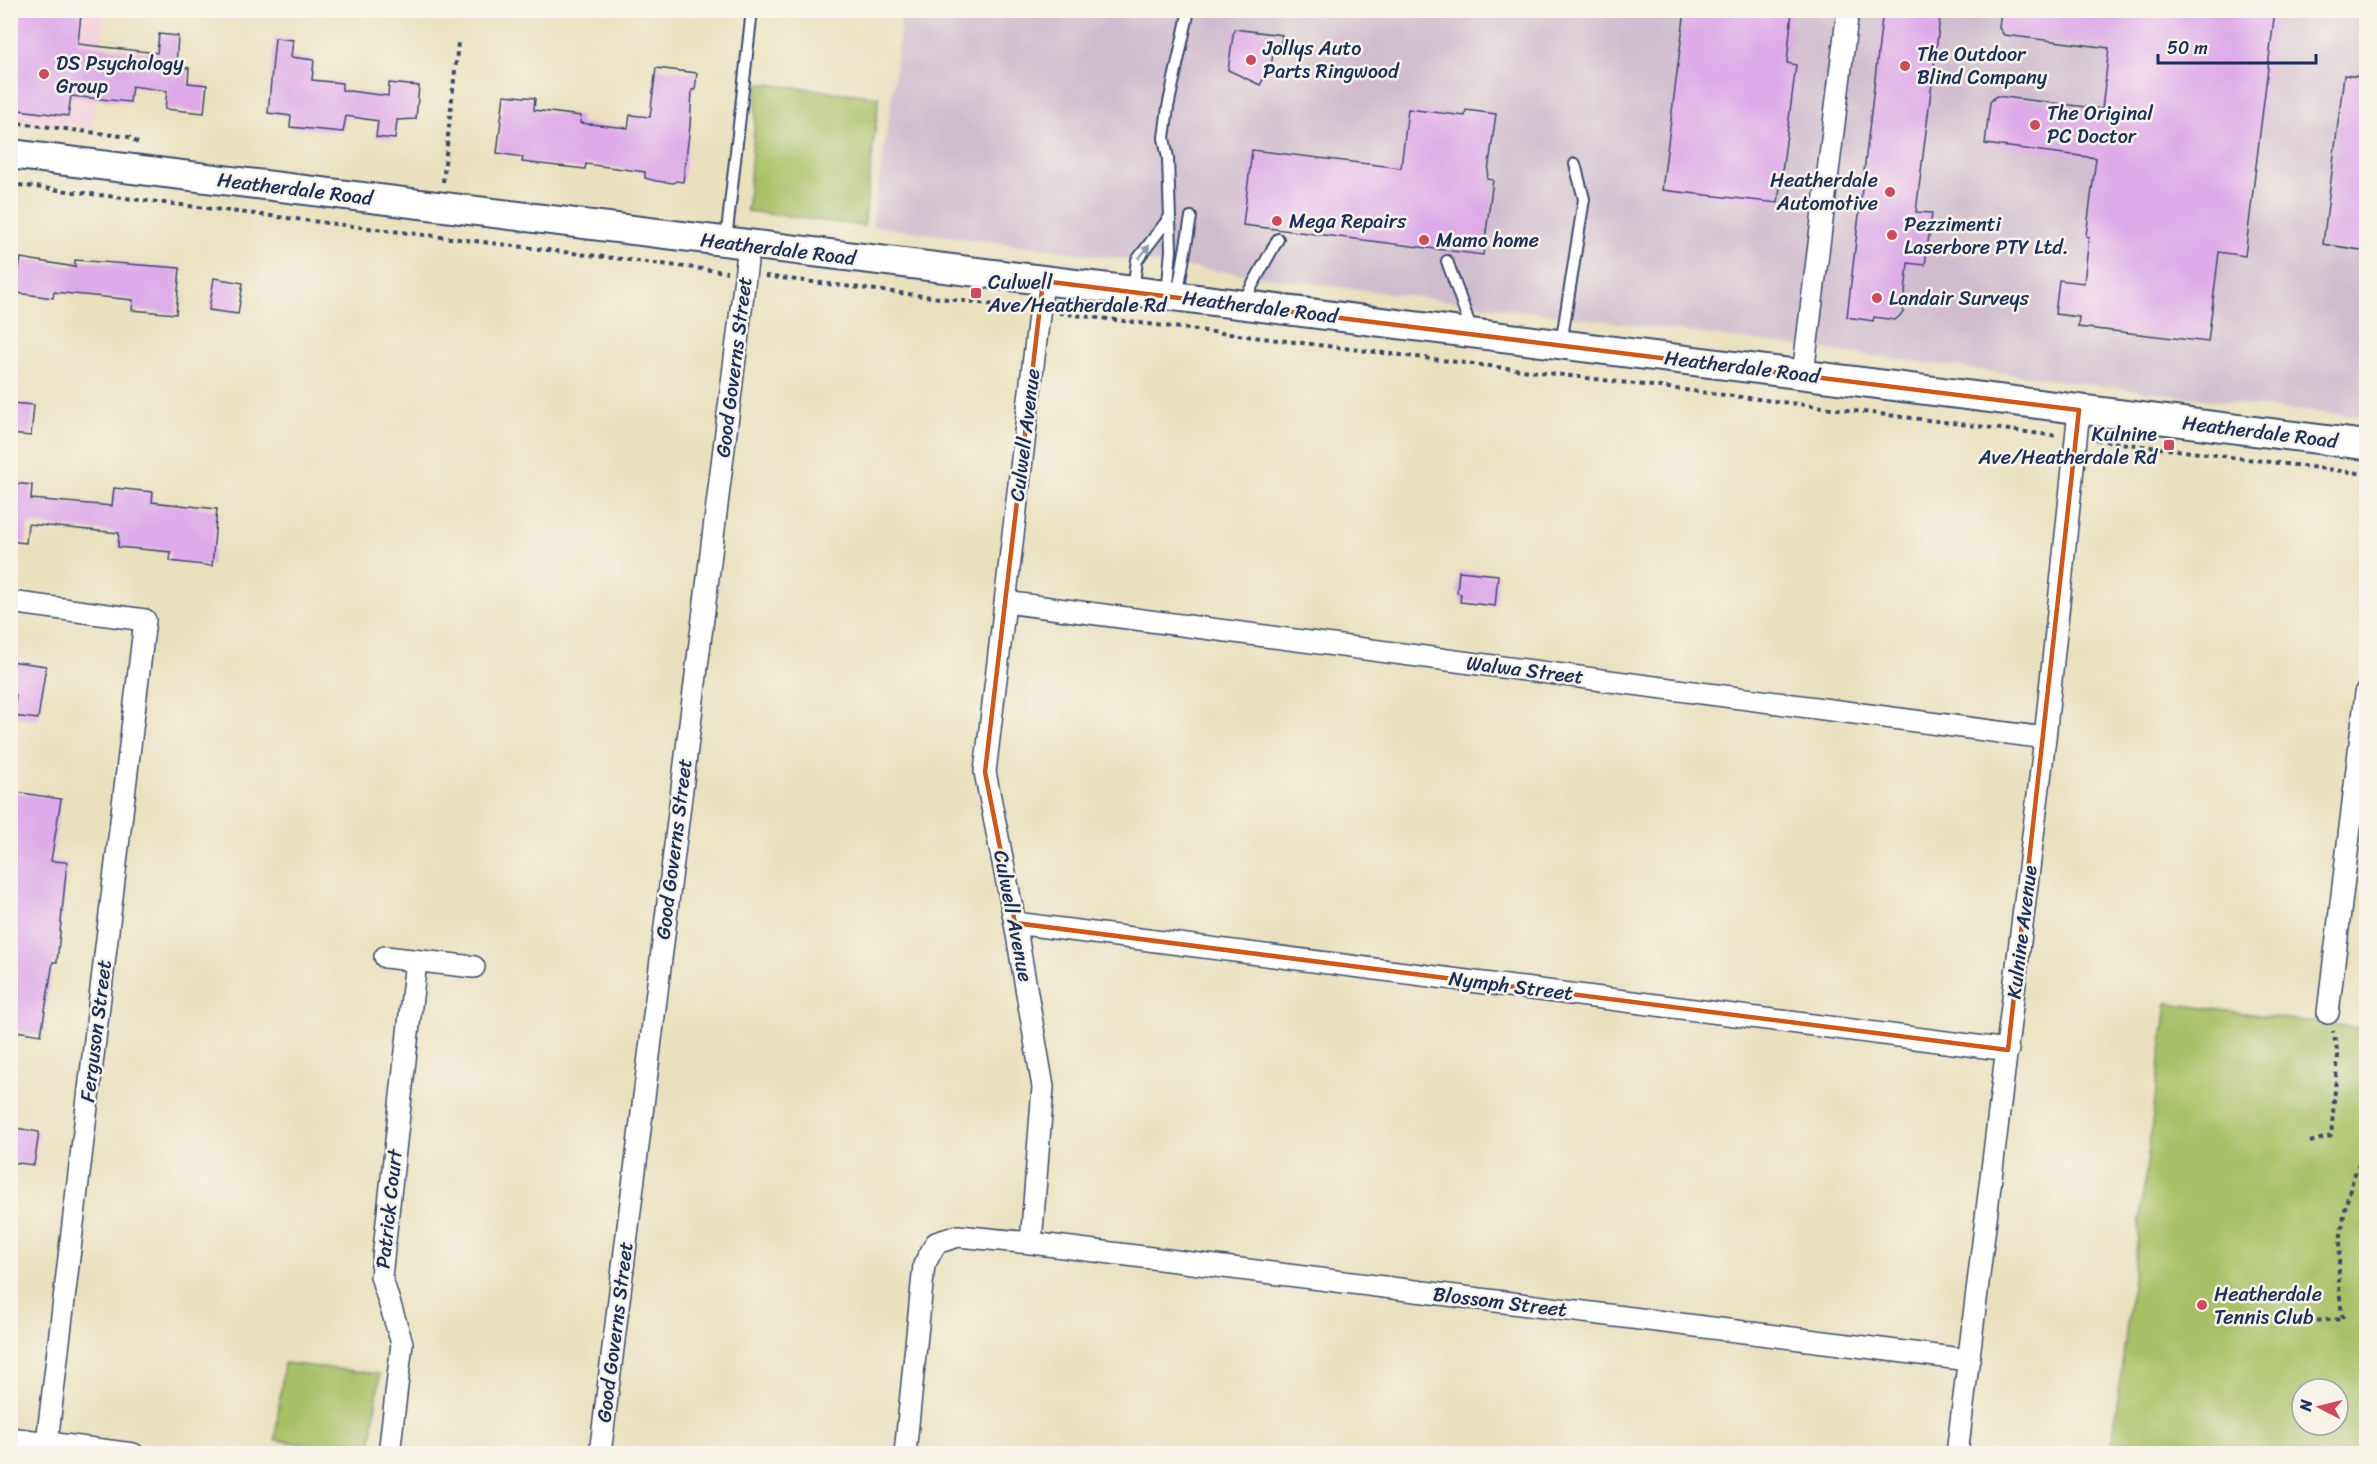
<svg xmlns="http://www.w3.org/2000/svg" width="2377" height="1464" viewBox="0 0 2377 1464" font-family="Sriracha,sans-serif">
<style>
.built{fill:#f3cfde}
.industrial{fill:#cfbdce}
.green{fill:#a8bf65;stroke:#627762;stroke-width:1.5;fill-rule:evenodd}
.building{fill:#dfaaea}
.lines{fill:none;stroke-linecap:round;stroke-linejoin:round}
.lane-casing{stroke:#3a4a6c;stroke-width:14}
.street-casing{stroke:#3a4a6c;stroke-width:24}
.secondary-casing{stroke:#3a4a6c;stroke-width:32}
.path{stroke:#3a4a6c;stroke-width:4;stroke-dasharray:4.5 4.5;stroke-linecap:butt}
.lane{stroke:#fff;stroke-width:10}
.street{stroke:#fff;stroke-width:21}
.secondary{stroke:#fff;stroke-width:28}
.oneway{fill:#8d97ae}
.marked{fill:none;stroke:#d45514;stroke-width:4.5;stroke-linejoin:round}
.poi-dot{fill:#d1495b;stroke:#f7f3e8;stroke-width:2}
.labels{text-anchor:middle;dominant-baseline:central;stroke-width:5;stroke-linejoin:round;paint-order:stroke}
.poi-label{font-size:20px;fill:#1b2f5e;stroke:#f7f3e8;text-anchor:start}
.street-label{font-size:20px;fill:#1b2f5e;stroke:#f7f3e8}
</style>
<rect width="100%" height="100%" fill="#f7f3e8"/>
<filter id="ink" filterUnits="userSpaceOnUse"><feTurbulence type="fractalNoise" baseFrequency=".0167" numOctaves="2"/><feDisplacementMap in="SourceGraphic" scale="12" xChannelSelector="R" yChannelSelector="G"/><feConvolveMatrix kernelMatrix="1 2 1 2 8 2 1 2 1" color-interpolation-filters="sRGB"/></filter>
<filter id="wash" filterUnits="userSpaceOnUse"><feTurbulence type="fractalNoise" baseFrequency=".008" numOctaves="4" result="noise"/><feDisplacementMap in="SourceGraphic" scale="24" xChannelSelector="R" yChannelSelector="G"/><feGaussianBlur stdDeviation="1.35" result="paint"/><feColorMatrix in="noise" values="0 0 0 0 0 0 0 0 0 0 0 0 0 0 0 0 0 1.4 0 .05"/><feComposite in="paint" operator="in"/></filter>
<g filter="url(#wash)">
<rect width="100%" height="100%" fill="#e9e1be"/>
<!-- built -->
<path class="built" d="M 11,11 L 105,11 L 92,128 L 11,120 Z"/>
<!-- industrial -->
<path class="industrial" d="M 902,11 L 2366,11 L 2366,417 L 2256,406 L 872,226 L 893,89 Z"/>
<!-- green -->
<path class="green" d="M 758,83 L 879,97 L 864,226 L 747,211 Z
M 2167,1003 L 2366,1029 L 2366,1453 L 2111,1453 ZM 2302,1389 L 2338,1389 L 2338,1425 L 2302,1425 Z
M 284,1363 L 380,1374 L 371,1443 L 363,1451 L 275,1440 Z"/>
<g id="blocks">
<!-- building -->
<path class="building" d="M 10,10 L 54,10 L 81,14 L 78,44 L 157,53 L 159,34 L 178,36 L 176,66 L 189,68 L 188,83 L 207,85 L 204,113 L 165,109 L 167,91 L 132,86 L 130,102 L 71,96 L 68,116 L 10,109 Z
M 1685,10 L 1792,10 L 1787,63 L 1796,65 L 1778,203 L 1662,190 Z
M 1883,10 L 1941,10 L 1916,212 L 1932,213 L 1925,265 L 1908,263 L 1903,313 L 1895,320 L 1874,317 L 1873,321 L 1847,317 Z
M 2001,10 L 2275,10 L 2245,256 L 2219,252 L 2208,342 L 2078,327 L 2079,317 L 2055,314 L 2059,280 L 2084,283 L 2089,237 L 2086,236 L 2096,158 L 1985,144 L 1990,102 L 1996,96 L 2102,109 L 2109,48 L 2004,35 L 1999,28 Z
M 1234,29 L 1282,35 L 1280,54 L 1273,54 L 1271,66 L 1260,85 L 1228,70 Z
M 275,38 L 293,40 L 291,57 L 314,60 L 312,80 L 342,83 L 342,90 L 388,96 L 389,83 L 419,86 L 416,119 L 397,120 L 395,139 L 376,137 L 378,121 L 346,116 L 343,132 L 290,127 L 291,116 L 268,113 Z
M 656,68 L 697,73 L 695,90 L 692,90 L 690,126 L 683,182 L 676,181 L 674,183 L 656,181 L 645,178 L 645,172 L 586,164 L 585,169 L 522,162 L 523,157 L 497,153 L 504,95 L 535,98 L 534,110 L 581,116 L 580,123 L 628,128 L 630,115 L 650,117 Z
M 2344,75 L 2367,78 L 2367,251 L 2323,244 Z
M 1408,109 L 1465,116 L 1466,110 L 1496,114 L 1487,179 L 1493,180 L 1483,255 L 1243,225 L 1252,150 L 1401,168 Z
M 21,258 L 75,267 L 75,260 L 180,268 L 176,314 L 132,310 L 133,300 L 54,292 L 53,298 L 10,292 L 10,272 L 18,273 Z
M 214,278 L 243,283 L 238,314 L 209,310 Z
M 10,403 L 34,405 L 31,436 L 10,434 Z
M 13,483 L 32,485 L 31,499 L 112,506 L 114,488 L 153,492 L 152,502 L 217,509 L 212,566 L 170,561 L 171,552 L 118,547 L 119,533 L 28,524 L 26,543 L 10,541 L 10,499 Z
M 1459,571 L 1498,575 L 1495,606 L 1460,602 L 1461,594 L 1457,593 Z
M 10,661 L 46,666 L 38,719 L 13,716 L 16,695 L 10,694 Z
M 10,791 L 61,799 L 51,861 L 67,862 L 57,962 L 53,962 L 41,1035 L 10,1030 L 10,1006 L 17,967 L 10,966 Z
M 10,1127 L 39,1132 L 34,1165 L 10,1162 Z"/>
</g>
</g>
<g filter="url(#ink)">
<use href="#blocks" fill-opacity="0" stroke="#3a4a6c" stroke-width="1.5"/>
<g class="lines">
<defs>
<path id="lane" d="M 726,240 L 752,10
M 1447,261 L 1472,331
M 1133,291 L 1137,260 L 1169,218
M 1167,295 L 1171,250 L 1168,158 L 1164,138 L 1168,107 L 1189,10
M 1177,297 L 1191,217
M 1243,302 L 1278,239
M 1561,344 L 1584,199 L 1575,164"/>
<path id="street" d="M 1803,374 L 1848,10
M 10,602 L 145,620 L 47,1442
M 1005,602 L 2045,738
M 1015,923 L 2008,1050
M 385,957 L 474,967
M 2328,1013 L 2366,693
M 1031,1243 L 1969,1360
M 10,1438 L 133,1454
M 389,1454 L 402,1343 L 381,1276 L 416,961
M 600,1454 L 749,245
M 905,1454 L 924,1265 L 936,1243 L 958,1236 L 1031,1243 L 1043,1087 L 1015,923 L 985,772 L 1043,281
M 1957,1454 L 2045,738 L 2079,410"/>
<path id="secondary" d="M 10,154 L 1133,291 L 2366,445"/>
</defs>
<!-- lane casing -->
<use href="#lane" class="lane-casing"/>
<!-- street casing -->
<use href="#street" class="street-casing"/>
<!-- secondary casing -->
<use href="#secondary" class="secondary-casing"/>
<!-- path -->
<path class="path" d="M 10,122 L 129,137 L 141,145
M 443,182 L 458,43
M 10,184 L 727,272
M 765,276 L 1019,308
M 1059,313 L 2058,436
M 2096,440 L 2366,474
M 2310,1142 L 2331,1136 L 2338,1055 L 2333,1031
M 2290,1322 L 2343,1319 C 2333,1269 2341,1194 2366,1150"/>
<!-- lane -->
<use href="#lane" class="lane"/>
<!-- street -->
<use href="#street" class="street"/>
<!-- secondary -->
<use href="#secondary" class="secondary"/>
</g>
<!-- one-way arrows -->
<defs><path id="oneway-solid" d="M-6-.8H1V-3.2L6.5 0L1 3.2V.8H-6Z" transform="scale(1.5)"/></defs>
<use class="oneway" href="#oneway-solid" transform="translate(1144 252) rotate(-51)"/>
</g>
<!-- marked area -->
<path class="marked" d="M 1043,281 L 2079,410 L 2008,1050 L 1015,923 L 985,772 Z"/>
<!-- markers -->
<g class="poi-dot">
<circle cx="1251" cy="60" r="6"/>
<circle cx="1905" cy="66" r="6"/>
<circle cx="44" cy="74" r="6"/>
<circle cx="2035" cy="125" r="6"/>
<circle cx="1890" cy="192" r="6"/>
<circle cx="1277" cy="221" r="6"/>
<circle cx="1892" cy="235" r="6"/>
<circle cx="1424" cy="240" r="6"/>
<rect x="970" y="287" width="12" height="12" rx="3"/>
<circle cx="1877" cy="298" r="6"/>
<rect x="2163" y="439" width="12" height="12" rx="3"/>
<circle cx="2202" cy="1305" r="6"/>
</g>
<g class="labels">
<!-- poi labels -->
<g class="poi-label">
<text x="1263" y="48">Jollys Auto<tspan x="1263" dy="23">Parts Ringwood</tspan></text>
<text x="1917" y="54">The Outdoor<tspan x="1917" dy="23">Blind Company</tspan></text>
<text x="56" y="63">DS Psychology<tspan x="56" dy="23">Group</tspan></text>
<text x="2047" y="113">The Original<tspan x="2047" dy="23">PC Doctor</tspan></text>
<text x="1878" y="180" text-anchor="end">Heatherdale<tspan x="1878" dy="23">Automotive</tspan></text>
<text x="1289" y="221">Mega Repairs</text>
<text x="1904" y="224">Pezzimenti<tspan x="1904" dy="23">Laserbore PTY Ltd.</tspan></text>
<text x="1436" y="240">Mamo home</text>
<text x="988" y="282">Culwell<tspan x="988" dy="23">Ave/Heatherdale Rd</tspan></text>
<text x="1889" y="298">Landair Surveys</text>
<text x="2157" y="434" text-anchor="end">Kulnine<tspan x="2157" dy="23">Ave/Heatherdale Rd</tspan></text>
<text x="2214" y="1294">Heatherdale<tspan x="2214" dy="23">Tennis Club</tspan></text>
</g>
<!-- street labels -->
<g class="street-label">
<text transform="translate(295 189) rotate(7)">Heatherdale Road</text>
<text transform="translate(778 249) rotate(7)">Heatherdale Road</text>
<text transform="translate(1260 307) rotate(7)">Heatherdale Road</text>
<text transform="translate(734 367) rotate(-83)">Good Governs Street</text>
<text transform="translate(1742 367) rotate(7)">Heatherdale Road</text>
<text transform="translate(2260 432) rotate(7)">Heatherdale Road</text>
<text transform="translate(1025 435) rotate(-83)">Culwell Avenue</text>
<text transform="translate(1525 670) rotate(7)">Walwa Street</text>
<text transform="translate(674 849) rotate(-83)">Good Governs Street</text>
<text transform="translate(1013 916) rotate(79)">Culwell Avenue</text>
<text transform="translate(2022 932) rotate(-83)">Kulnine Avenue</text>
<text transform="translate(1511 986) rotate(7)">Nymph Street</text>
<text transform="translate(96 1031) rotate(-83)">Ferguson Street</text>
<text transform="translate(389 1209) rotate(-84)">Patrick Court</text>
<text transform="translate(1500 1302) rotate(7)">Blossom Street</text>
<text transform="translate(615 1332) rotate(-83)">Good Governs Street</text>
</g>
</g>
<!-- margin -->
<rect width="2377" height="1464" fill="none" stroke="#f7f3e8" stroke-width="36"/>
<!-- north arrow -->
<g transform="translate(2320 1407) rotate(277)"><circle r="28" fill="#f7f3e8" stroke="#9fa5b1" stroke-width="1.5"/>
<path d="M0-4.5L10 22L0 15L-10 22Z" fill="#d1495b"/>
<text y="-9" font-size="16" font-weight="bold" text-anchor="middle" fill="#1b2f5e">N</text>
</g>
<!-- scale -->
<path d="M2158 54v9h158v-9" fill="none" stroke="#1b2f5e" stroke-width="3"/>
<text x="2167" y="54" font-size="18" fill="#1b2f5e" stroke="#f7f3e8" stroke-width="4.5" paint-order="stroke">50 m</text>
</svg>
